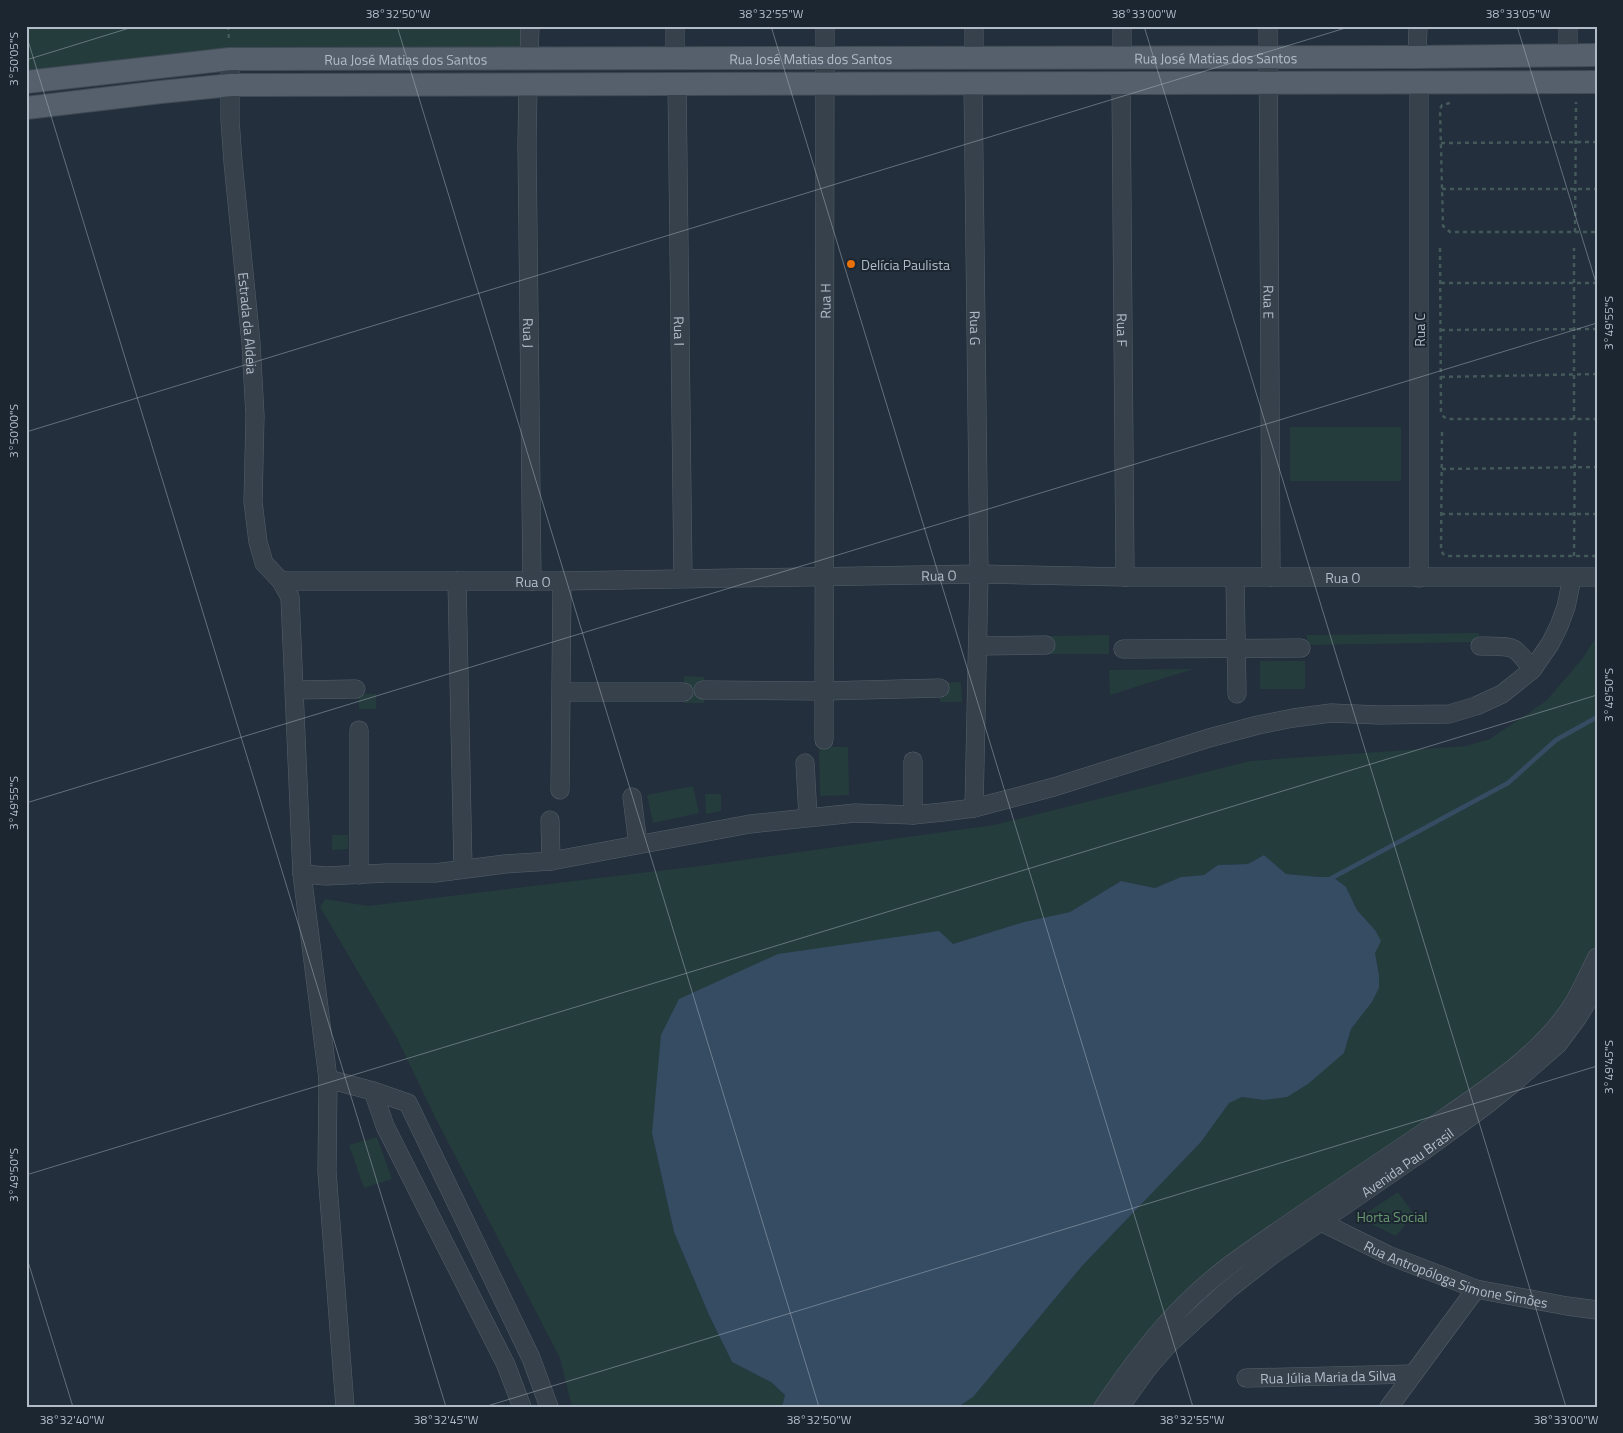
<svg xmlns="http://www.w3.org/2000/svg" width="1623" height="1433" viewBox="0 0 1623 1433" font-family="'Titillium Web',sans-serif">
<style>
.green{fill:#253c3d}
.water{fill:#364c63}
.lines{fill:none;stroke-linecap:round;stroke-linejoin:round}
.stream{stroke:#364c63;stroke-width:4.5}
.minor-casing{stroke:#555f6a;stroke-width:19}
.major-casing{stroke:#404a55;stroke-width:24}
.path{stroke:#43595a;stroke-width:2.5;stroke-dasharray:4 4;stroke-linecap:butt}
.minor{stroke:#37414c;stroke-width:18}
.major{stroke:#55606c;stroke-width:22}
.ticks{fill:none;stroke:#b2bcc8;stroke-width:1;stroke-opacity:0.45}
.food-dot{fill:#e8710a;stroke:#1c2631;stroke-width:2}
.labels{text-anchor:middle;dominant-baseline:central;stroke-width:4;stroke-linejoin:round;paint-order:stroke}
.street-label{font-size:14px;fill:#b2bcc8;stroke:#1c2631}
.poi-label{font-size:14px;fill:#b2bcc8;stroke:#1c2631;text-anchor:start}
.park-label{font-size:14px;fill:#699971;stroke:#1c2631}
.neatline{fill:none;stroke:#b2bcc8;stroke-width:2}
.ticks-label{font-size:12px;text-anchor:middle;fill:#b2bcc8}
</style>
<rect width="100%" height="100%" fill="#232f3c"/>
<!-- green -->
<path class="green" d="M 26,26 L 530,26 L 529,58 L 324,58 L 26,82 Z
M 1290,427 L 1401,427 L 1401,481 L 1290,481 Z
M 1479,633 L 1479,642 L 1307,645 L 1307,635 Z
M 1109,635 L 1109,654 L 1046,654 L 1045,636 Z
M 1597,636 L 1597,957 L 1546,1037 L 1233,1263 L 1103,1407 L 958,1407 L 973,1397 L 1082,1266 L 1201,1142 L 1229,1102 L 1242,1097 L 1263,1100 L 1344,1053 L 1351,1029 L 1372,1002 L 1379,988 L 1379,975 L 1375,953 L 1375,930 L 1357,910 L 1346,887 L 1333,877 L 1319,877 L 1286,874 L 1264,855 L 1248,864 L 1218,865 L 1204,875 L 1181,877 L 1155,888 L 1121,881 L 1070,912 L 1024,922 L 953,944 L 652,1133 L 674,1232 L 709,1315 L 732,1362 L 771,1382 L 785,1395 L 782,1407 L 572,1407 L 560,1358 L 435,1117 L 397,1038 L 320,907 L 325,899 L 368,906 L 707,865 L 994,825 L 1250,761 L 1466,746 L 1490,739 L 1546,701 L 1583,658 Z
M 1260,661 L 1305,661 L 1305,689 L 1260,689 Z
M 1193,669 L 1110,695 L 1109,670 Z
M 684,676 L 704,677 L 704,703 L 684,703 Z
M 961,682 L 962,702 L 940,702 L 940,683 Z
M 359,694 L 376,694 L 376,709 L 359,709 Z
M 819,747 L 848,747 L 849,795 L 820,796 Z
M 693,786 L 699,813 L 653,823 L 647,795 Z
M 705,794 L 721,794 L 721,811 L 706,814 Z
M 332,835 L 348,835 L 348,849 L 332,850 Z
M 377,1137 L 392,1179 L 364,1188 L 349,1145 Z
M 1398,1192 L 1414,1214 L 1396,1236 L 1359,1218 Z"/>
<!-- water -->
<path class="water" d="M 1264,855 L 1286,874 L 1319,877 L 1333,877 L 1346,887 L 1357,910 L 1375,930 L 1381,941 L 1375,953 L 1379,975 L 1379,988 L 1372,1002 L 1351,1029 L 1344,1053 L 1308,1084 L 1287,1097 L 1263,1100 L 1242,1097 L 1229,1103 L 1201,1142 L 1082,1266 L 973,1397 L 958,1407 L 782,1407 L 785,1395 L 771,1382 L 732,1362 L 709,1315 L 674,1232 L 652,1133 L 661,1035 L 679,999 L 778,954 L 939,931 L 953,944 L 1024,922 L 1070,912 L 1121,881 L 1155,888 L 1181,877 L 1204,875 L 1218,865 L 1248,864 Z"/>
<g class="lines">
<!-- stream -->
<path class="stream" d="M 1330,879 L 1508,783 L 1556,740 L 1597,717"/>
<defs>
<g id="minor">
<path d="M 675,26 L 675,58"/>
<path d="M 974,26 L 974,58"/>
<path d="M 1122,26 L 1122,58"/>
<path id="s1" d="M 1268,26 L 1271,577"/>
<path d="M 1568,26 L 1568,55"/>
<path d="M 1417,57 L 1418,26"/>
<path d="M 529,58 L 530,26"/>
<path id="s2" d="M 230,59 L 230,120 L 233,162 L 251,343 L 255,416 L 253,502 L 258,542 L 264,563 L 281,581 L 290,597 L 302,874 L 326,876 L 387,873 L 435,873 L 505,864 L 551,861 L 750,824 L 855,813 L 913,815 L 943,812 L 974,808 L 1054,787 L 1209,738 L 1258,725 L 1293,718 L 1331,713 L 1379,715 L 1449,714 L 1476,706 L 1502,694 L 1532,670 L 1550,644 L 1559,626 L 1566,607 L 1572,578"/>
<path id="s3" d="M 1121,82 L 1125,577"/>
<path d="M 1419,82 L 1419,578"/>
<path id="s4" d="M 677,83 L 683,578"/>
<path id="s5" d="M 973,83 L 979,574 L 974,808"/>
<path id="s6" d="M 528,84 L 527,145 L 532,581"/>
<path d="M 1235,578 L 1237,694"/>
<path id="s7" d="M 281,581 L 562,581 L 979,574 L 1125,577 L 1597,577"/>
<path d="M 457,581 L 463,869"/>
<path d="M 978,646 L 1046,645"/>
<path d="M 1480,646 C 1513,647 1513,642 1532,670"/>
<path d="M 1123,649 L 1301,648"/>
<path d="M 295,690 L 356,689"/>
<path d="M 703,690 L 824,691 L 940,688"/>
<path d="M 562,692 L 684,692"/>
<path d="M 359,730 L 359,875"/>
<path id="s8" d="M 824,740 L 825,26"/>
<path d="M 913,761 L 913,815"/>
<path d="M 805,763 L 808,817"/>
<path d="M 560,790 L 562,581"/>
<path d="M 632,797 L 638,844"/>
<path d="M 550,820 L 551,861"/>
<path d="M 302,874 L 328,1079 L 327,1172 L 345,1407"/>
<path d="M 328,1079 L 373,1091 L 408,1103 L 531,1358 L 549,1407"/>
<path d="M 373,1091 L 385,1126 L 506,1365 L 522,1407"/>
<path id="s9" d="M 1319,1221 L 1388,1255 L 1476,1289 L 1567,1306 L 1597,1310"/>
<path id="s10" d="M 1246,1378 L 1412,1374"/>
<path d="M 1103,1407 C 1141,1351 1179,1302 1234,1262 C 1303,1212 1374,1167 1443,1119 C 1489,1087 1543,1052 1573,1004 C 1582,990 1589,972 1597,957"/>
<path id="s11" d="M 1120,1407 L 1148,1368 L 1168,1345 L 1229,1289 L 1271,1256 L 1422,1152 L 1485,1106 L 1516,1081 L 1558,1044 L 1578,1017 L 1597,986"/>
<path d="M 1389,1407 L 1476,1289"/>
</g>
<g id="major">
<path id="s12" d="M 26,82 L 230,59 L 1417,57 L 1597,55"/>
<path d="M 26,108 L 161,92 L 231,85 L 1597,82"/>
</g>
</defs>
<!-- minor casing -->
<use href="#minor" class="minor-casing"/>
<!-- major casing -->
<use href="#major" class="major-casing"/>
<!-- path -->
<path class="path" d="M 228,26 L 229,40
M 1450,103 L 1442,105 L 1440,109 L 1443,226 L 1450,232 L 1597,232
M 1441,143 L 1597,142
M 1442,189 L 1597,189
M 1575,232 L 1576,102
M 1440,248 L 1441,413 L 1444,417 L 1448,419 L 1597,419
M 1441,283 L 1597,283
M 1441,330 L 1597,329
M 1441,377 L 1597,374
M 1574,419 L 1574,248
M 1442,432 L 1441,549 L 1443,554 L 1447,556 L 1597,556
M 1442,469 L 1597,467
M 1441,514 L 1597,514
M 1574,556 L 1575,431"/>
<!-- minor -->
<use href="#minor" class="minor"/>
<!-- major -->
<use href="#major" class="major"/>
</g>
<!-- ticks -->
<path class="ticks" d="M 397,26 L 819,1407M 771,26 L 1193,1407M 1144,26 L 1566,1407M 1517,26 L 1597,286M 26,34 L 446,1407M 26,60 L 136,26M 26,432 L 1352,26M 26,803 L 1597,323M 26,1175 L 1597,695M 26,1255 L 73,1407M 484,1407 L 1597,1066"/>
<!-- markers -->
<circle class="food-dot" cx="851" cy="264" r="5"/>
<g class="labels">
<!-- street labels -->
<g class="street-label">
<text stroke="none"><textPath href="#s12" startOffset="381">Rua José Matias dos Santos</textPath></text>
<text stroke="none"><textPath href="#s12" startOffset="786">Rua José Matias dos Santos</textPath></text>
<text stroke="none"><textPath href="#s12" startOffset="1191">Rua José Matias dos Santos</textPath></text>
<text stroke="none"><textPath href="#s8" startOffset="439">Rua H</textPath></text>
<text stroke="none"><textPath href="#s1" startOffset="276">Rua E</textPath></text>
<text stroke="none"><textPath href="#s2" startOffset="265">Estrada da Aldeia</textPath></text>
<text stroke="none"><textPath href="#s5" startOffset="245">Rua G</textPath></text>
<text stroke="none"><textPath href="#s3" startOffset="248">Rua F</textPath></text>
<text transform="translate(1419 330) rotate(-90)">Rua C</text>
<text stroke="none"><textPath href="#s4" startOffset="248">Rua I</textPath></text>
<text stroke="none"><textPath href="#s6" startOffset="249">Rua J</textPath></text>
<text stroke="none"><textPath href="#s7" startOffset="658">Rua O</textPath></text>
<text stroke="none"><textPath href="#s7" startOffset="1062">Rua O</textPath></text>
<text stroke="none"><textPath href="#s7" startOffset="252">Rua O</textPath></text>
<text stroke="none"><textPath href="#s11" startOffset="380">Avenida Pau Brasil</textPath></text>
<text stroke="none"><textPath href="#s9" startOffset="148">Rua Antropóloga Simone Simões</textPath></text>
<text stroke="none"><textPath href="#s10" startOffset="82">Rua Júlia Maria da Silva</textPath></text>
</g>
<!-- poi labels -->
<g class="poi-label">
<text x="861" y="264">Delícia Paulista</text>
</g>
<!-- park labels -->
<g class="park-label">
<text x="1392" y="1216">Horta Social</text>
</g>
</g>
<!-- border -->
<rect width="1623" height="1433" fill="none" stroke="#1c2631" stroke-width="55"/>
<rect x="28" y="28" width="1568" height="1378" class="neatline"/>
<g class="ticks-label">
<text x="398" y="18">38°32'50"W</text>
<text x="771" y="18">38°32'55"W</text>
<text x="1144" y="18">38°33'00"W</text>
<text x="1518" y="18">38°33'05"W</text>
<text transform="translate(14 59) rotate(-90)" y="4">3°50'05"S</text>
<text transform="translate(1609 323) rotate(-90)" y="4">3°49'55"S</text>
<text transform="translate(14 431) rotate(-90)" y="4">3°50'00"S</text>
<text transform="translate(1609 695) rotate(-90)" y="4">3°49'50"S</text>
<text transform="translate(14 803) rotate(-90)" y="4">3°49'55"S</text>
<text transform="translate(1609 1067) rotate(-90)" y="4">3°49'45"S</text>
<text transform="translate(14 1175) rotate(-90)" y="4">3°49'50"S</text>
<text x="72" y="1424">38°32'40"W</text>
<text x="446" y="1424">38°32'45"W</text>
<text x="819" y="1424">38°32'50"W</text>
<text x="1192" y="1424">38°32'55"W</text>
<text x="1566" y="1424">38°33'00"W</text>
</g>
</svg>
